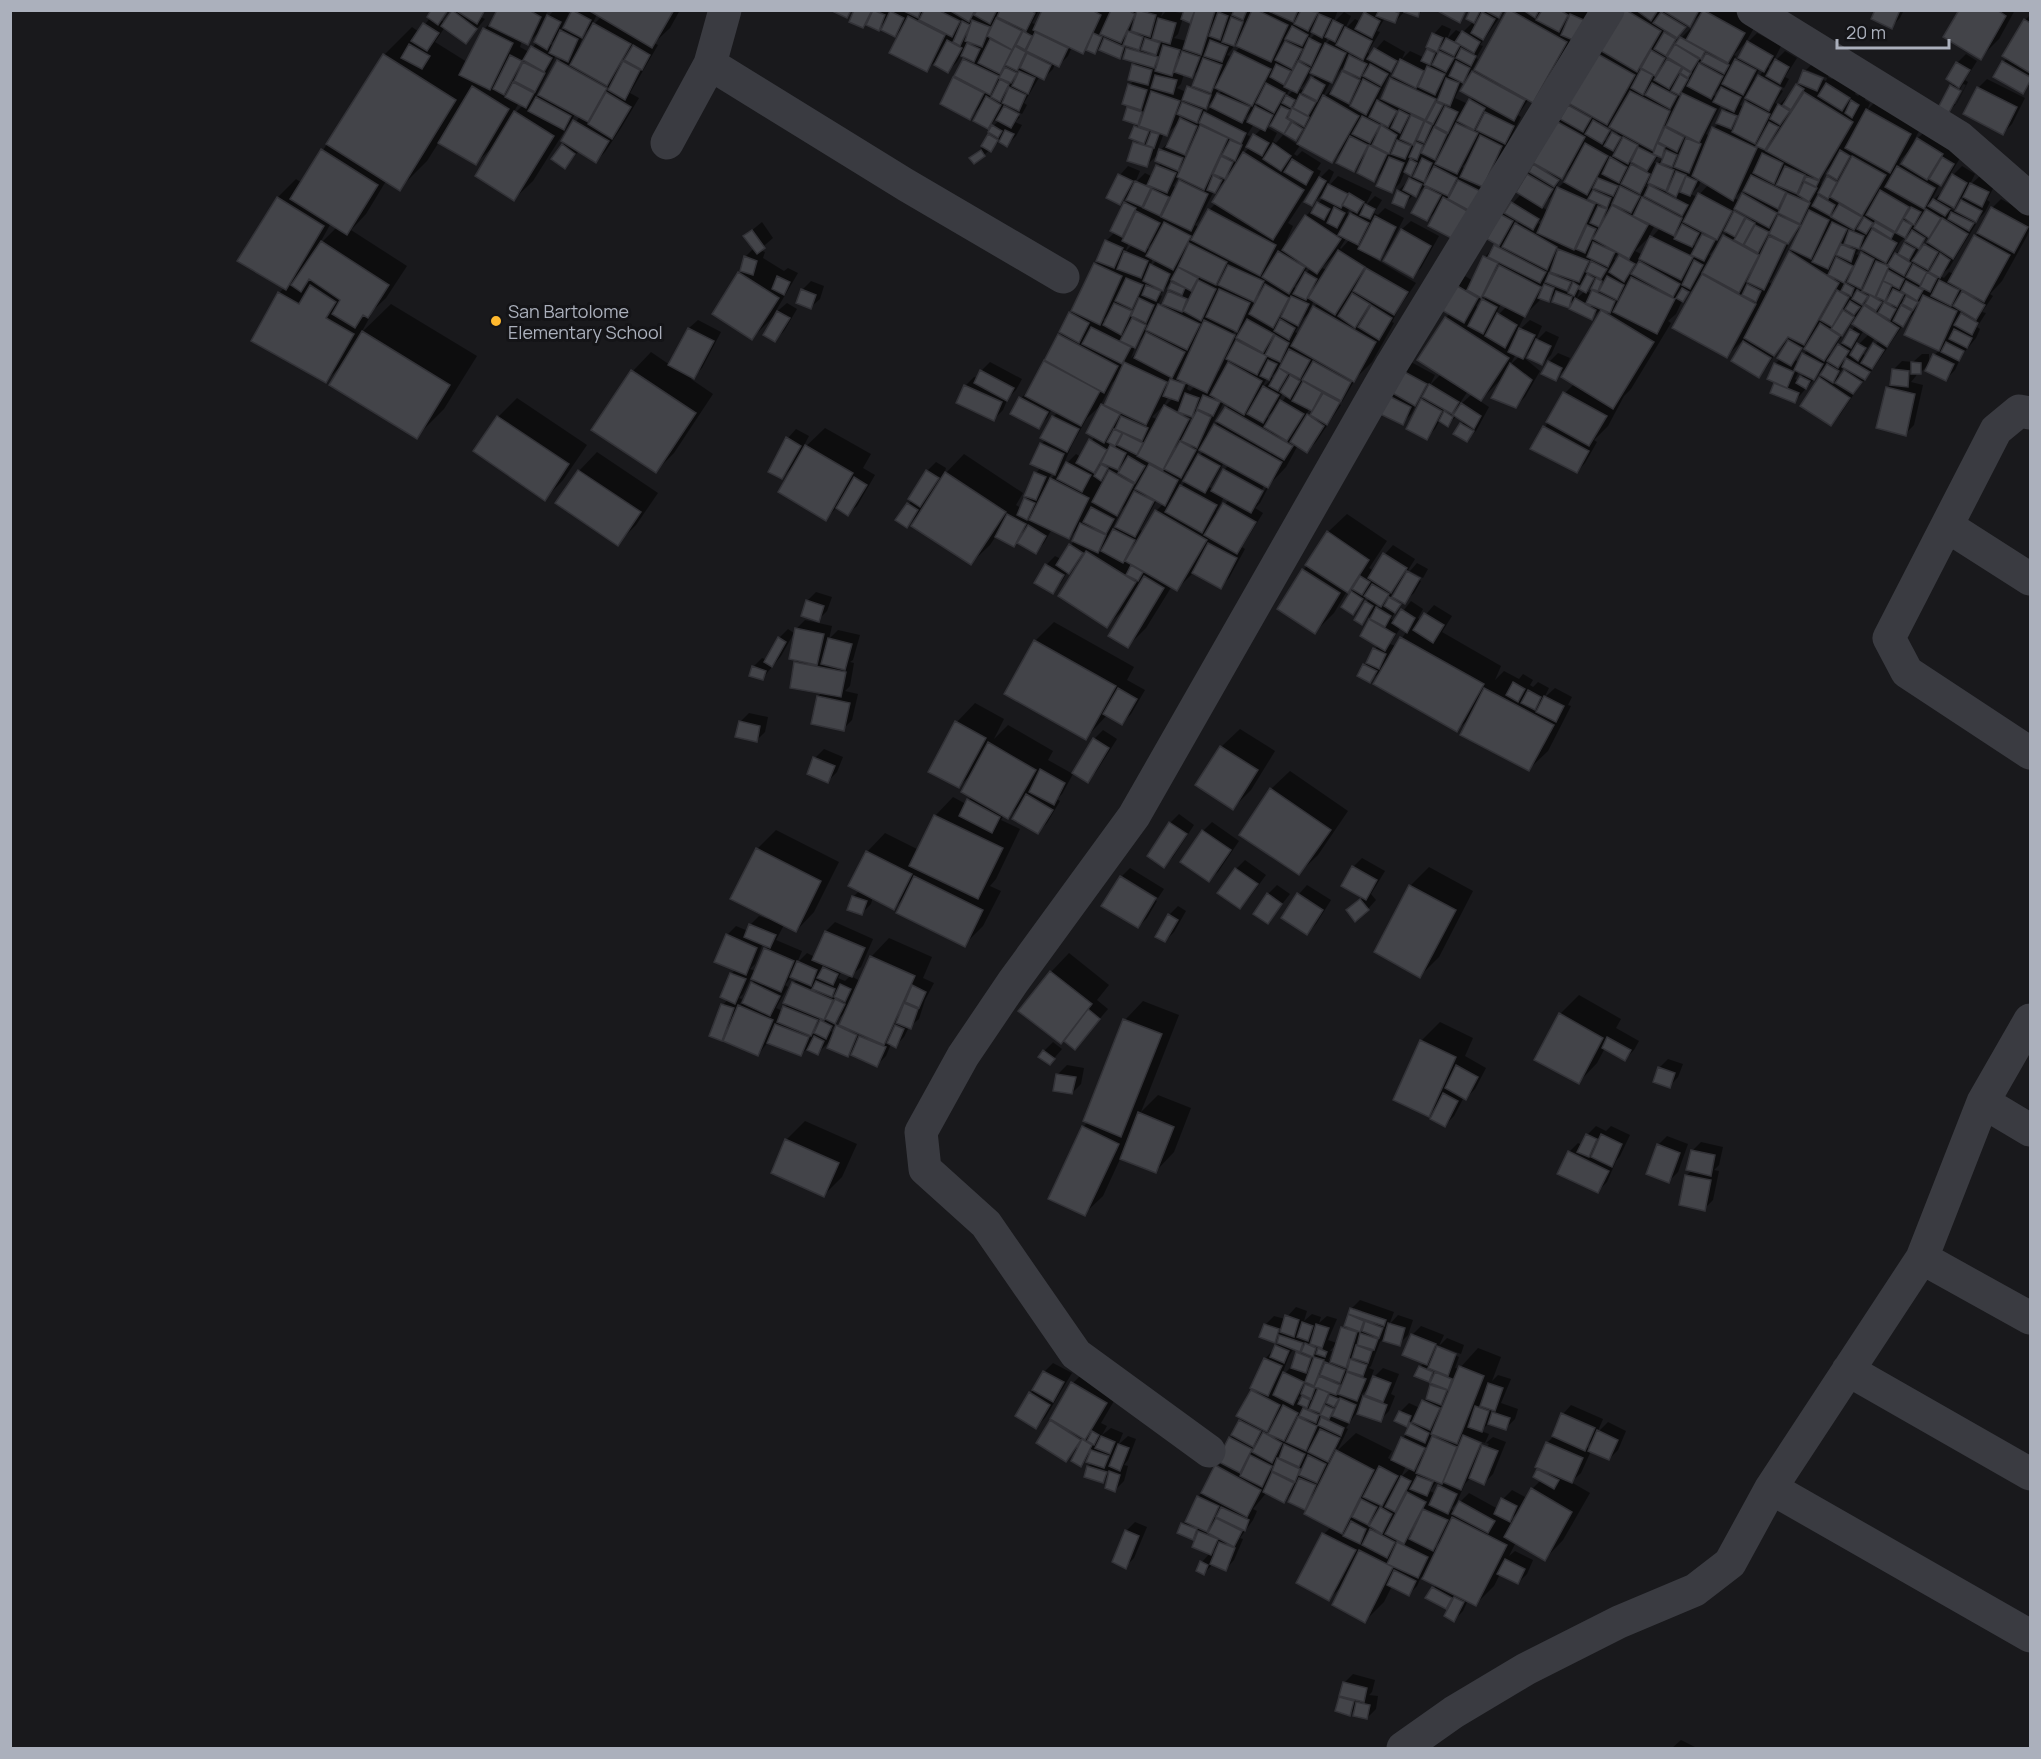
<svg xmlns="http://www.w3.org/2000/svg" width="2041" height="1759" viewBox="0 0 2041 1759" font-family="Manrope,sans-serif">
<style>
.shadow{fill:#0007;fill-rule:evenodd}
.building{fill:#434449;stroke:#333338;stroke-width:1.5}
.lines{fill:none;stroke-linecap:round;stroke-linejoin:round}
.minor{stroke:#3a3b41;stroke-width:33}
.tertiary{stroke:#3a3b41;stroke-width:33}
.poi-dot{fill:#ffb92e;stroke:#141417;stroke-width:2}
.labels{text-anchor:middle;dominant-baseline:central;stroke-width:6;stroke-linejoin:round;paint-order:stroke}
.poi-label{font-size:18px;fill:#abb0bc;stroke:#141417;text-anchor:start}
</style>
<rect width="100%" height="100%" fill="#19191c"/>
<!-- shadow -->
<path class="shadow" d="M 433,10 L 449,10 L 441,20 L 445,23 L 454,10 L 487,10 L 481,17 L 485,19 L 466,42 L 445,27 L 435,42 L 467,62 L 484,29 L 495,18 L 499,10 L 548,10 L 539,30 L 540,31 L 527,44 L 522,41 L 520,47 L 529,52 L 537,42 L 549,16 L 554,10 L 563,10 L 569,13 L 559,33 L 565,27 L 574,10 L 680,10 L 670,28 L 654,43 L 658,45 L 630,93 L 639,98 L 621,128 L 605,152 L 596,161 L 579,151 L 565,167 L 563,145 L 565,142 L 563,141 L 580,116 L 576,113 L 533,181 L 514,199 L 494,146 L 476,163 L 439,142 L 427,161 L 399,189 L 386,181 L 366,214 L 351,230 L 407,266 L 386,298 L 369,314 L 371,315 L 361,333 L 391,304 L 477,356 L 444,409 L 416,437 L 342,365 L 326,381 L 253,340 L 279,293 L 284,288 L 278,197 L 296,179 L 302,183 L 384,55 L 412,27 L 419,32 L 430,18 ZM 597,14 L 601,17 L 592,26 L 592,25 ZM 592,26 L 582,46 L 580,44 L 584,34 ZM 559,36 L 554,46 L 550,44 ZM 556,55 L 562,57 L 540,94 L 534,100 ZM 519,103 L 523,105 L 514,114 L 513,113 ZM 331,223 L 337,227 L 322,242 L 321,241 Z
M 856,10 L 1039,10 L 1032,23 L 1037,25 L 1043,10 L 1163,10 L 1161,17 L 1167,10 L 1184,14 L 1186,10 L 1251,10 L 1251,13 L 1253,10 L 1338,10 L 1333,23 L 1344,12 L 1351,16 L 1345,29 L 1355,19 L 1361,22 L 1368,10 L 1423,10 L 1418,15 L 1405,11 L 1395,22 L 1385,18 L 1377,31 L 1380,32 L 1368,52 L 1369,54 L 1372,54 L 1384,40 L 1405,52 L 1402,59 L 1410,51 L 1425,58 L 1431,47 L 1434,34 L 1442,25 L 1451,29 L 1447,39 L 1456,30 L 1462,33 L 1472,23 L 1476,26 L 1485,12 L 1473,21 L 1472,10 L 1505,10 L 1480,45 L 1483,46 L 1476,58 L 1478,59 L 1472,70 L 1475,71 L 1509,10 L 1593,10 L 1551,82 L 1529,99 L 1518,115 L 1521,117 L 1464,230 L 1437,210 L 1427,220 L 1413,213 L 1427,184 L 1416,195 L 1414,194 L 1403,206 L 1398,191 L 1416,173 L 1419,165 L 1410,174 L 1405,171 L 1400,183 L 1391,192 L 1384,170 L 1374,180 L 1364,160 L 1354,170 L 1343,150 L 1332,161 L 1301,144 L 1294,154 L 1297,156 L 1302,151 L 1321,163 L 1317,169 L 1321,171 L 1316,182 L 1329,169 L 1334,172 L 1326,189 L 1338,176 L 1372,192 L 1365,206 L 1375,196 L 1382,200 L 1374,213 L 1378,215 L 1385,208 L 1404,218 L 1388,249 L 1379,258 L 1373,255 L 1372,257 L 1416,283 L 1399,308 L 1392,322 L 1394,323 L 1372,362 L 1356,378 L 1342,402 L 1325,392 L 1325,395 L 1341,405 L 1316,442 L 1307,451 L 1298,445 L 1286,467 L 1270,484 L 1260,503 L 1255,508 L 1263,513 L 1242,547 L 1245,549 L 1229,578 L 1220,587 L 1194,572 L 1177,589 L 1172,586 L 1146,628 L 1128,646 L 1124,609 L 1107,626 L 1081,560 L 1068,571 L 1061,583 L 1052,592 L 1046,565 L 1055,556 L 1061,559 L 1074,541 L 1080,526 L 1069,538 L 1052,529 L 1044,543 L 1036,552 L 1017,542 L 1013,546 L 996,536 L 990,545 L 971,563 L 918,515 L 907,526 L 897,519 L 912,500 L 927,471 L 936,462 L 946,468 L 944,475 L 964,454 L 1023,493 L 1016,505 L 1021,508 L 1028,496 L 1026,495 L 1036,473 L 1041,467 L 1041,444 L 1046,440 L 1042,438 L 1053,417 L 1058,412 L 1052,409 L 1047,418 L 1038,427 L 1021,398 L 1030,389 L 1063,332 L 1061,331 L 1070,313 L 1096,264 L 1099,260 L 1106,241 L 1115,232 L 1130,193 L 1120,204 L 1108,197 L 1120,175 L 1128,166 L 1140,171 L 1135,183 L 1145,173 L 1153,177 L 1161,162 L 1160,152 L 1147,165 L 1129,160 L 1135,143 L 1138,140 L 1135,126 L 1138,124 L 1128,108 L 1131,105 L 1130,85 L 1134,80 L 1134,65 L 1137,62 L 1127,50 L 1120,57 L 1103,44 L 1095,52 L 1091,44 L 1082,52 L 1072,47 L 1068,56 L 1059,65 L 1055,64 L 1053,69 L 1044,78 L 1040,76 L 1024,103 L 1027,105 L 1022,114 L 1006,105 L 1006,108 L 1020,117 L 1015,122 L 1022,125 L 1016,136 L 1007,145 L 1000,141 L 984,155 L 971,158 L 984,146 L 993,126 L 1000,120 L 997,118 L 988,127 L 981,106 L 969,118 L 955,78 L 966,57 L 961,55 L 957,62 L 948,71 L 939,58 L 926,70 L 903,28 L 895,36 L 887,20 L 878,29 L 871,19 L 863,27 ZM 1183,18 L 1193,22 L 1187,41 L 1174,38 L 1178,34 ZM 1312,31 L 1316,33 L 1308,41 ZM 1328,37 L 1331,39 L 1324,46 ZM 1241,38 L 1240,47 L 1236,51 L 1228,65 L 1226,64 L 1230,56 L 1227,55 ZM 1350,51 L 1354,53 L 1347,60 L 1346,60 ZM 1396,65 L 1398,66 L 1395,75 L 1384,95 L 1376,104 L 1387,79 ZM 1201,68 L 1196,79 L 1186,92 L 1177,88 L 1181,84 L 1184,74 L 1192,76 ZM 1342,68 L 1345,70 L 1338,83 L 1321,100 L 1331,81 ZM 1472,71 L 1473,97 L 1468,104 L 1455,98 L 1464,79 ZM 1311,72 L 1316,74 L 1305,91 L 1300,89 L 1305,83 ZM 1219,88 L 1223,90 L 1215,97 ZM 1290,88 L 1294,90 L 1286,97 ZM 1217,96 L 1213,105 L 1205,113 L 1208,105 ZM 1256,102 L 1259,103 L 1255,108 L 1249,122 L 1244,119 L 1252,111 ZM 1180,114 L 1184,116 L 1177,123 ZM 1275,119 L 1272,126 L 1295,139 L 1305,131 L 1298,145 L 1283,135 L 1276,143 L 1273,141 L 1277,133 L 1266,127 ZM 1179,122 L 1170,141 L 1156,154 L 1164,133 L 1167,134 ZM 1254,124 L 1262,128 L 1255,135 L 1248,147 L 1250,147 L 1241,156 L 1250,136 L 1247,135 ZM 1470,159 L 1466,169 L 1462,167 ZM 1179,176 L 1183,178 L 1177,188 L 1173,186 ZM 1224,182 L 1216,203 L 1209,210 L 1200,228 L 1195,225 L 1199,220 L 1214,191 ZM 1315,182 L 1317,183 L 1312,204 L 1326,191 L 1324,197 L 1306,216 L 1283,248 L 1293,226 L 1288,223 ZM 1350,208 L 1354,210 L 1350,215 L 1347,213 ZM 1129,227 L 1125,237 L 1121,235 ZM 1347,237 L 1350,239 L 1341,249 L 1340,248 ZM 1156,239 L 1151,250 L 1147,248 ZM 1129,243 L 1133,244 L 1125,252 ZM 1335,254 L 1327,270 L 1322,268 ZM 1153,258 L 1157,260 L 1150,267 ZM 1308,266 L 1311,268 L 1304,275 L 1303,274 ZM 1175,277 L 1170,288 L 1172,289 L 1167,298 L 1157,307 L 1162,296 L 1160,295 ZM 1302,279 L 1298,289 L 1294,287 ZM 1199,280 L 1195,290 L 1191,289 ZM 1314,300 L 1318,303 L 1309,312 L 1309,311 ZM 1311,311 L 1299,334 L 1295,332 L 1303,319 ZM 1111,312 L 1106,322 L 1103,320 ZM 1236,327 L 1239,328 L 1219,371 L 1216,371 ZM 1146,334 L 1140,349 L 1131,358 L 1135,347 L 1134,347 ZM 1280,368 L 1275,379 L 1271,377 ZM 1120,375 L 1110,398 L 1102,405 L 1095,436 L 1081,457 L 1076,454 L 1062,468 L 1072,445 L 1087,418 L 1100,406 L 1112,383 ZM 1267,378 L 1271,380 L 1261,389 ZM 1189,383 L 1195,386 L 1190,391 L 1187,389 ZM 1283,393 L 1287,395 L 1277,409 L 1275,407 ZM 1169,396 L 1173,398 L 1165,406 L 1158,420 L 1152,417 L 1164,405 ZM 1224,402 L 1229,405 L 1209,435 L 1207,434 ZM 1170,407 L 1196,421 L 1195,423 L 1170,410 ZM 1276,408 L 1270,419 L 1267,417 ZM 1310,408 L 1313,410 L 1305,419 L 1304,418 ZM 1200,448 L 1204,451 L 1195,460 L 1194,460 ZM 1224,462 L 1229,465 L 1224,470 L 1213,489 L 1209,487 L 1213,482 ZM 1194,464 L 1186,481 L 1177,491 L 1186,472 ZM 1111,469 L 1107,479 L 1103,477 ZM 1052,472 L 1056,474 L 1048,481 ZM 1265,484 L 1267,486 L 1258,503 L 1255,503 ZM 1135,488 L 1139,489 L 1132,496 L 1131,495 ZM 1224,497 L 1229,499 L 1219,513 L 1216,512 ZM 1131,500 L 1117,527 L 1110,534 L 1121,510 ZM 1157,500 L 1164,503 L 1156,511 L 1144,532 L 1140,530 Z
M 1622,10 L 1702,10 L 1701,14 L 1683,30 L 1678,39 L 1699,50 L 1701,47 L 1682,37 L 1690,29 L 1693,31 L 1705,10 L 1756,10 L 1762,14 L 1746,42 L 1734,55 L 1736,56 L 1733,62 L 1741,56 L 1748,42 L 1757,33 L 1781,46 L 1773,62 L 1768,67 L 1771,69 L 1776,60 L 1785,51 L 1797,58 L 1785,77 L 1789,79 L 1784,88 L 1760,75 L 1764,70 L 1760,68 L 1754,79 L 1760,75 L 1760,78 L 1783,91 L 1775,103 L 1779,105 L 1788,96 L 1790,97 L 1805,71 L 1814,62 L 1831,69 L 1828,77 L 1832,79 L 1836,75 L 1858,88 L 1855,94 L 1858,96 L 1862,92 L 1867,95 L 1865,100 L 1870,103 L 1867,110 L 1885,92 L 1928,115 L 1913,142 L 1927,130 L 1962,155 L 1949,176 L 1940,184 L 1930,203 L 1943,191 L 1953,175 L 1962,166 L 1975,174 L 1969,186 L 1981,175 L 1996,183 L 1987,200 L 1990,202 L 1985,212 L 1974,224 L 1976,224 L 1949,268 L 1940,276 L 1944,278 L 1949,272 L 1954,274 L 1992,208 L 2001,199 L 2030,215 L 2030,228 L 2027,236 L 2002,281 L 1990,294 L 1993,296 L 1982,312 L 1986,313 L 1977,327 L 1980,329 L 1976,338 L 1962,355 L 1955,370 L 1946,379 L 1934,355 L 1940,350 L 1906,334 L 1915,312 L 1903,325 L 1873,369 L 1858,388 L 1840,415 L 1831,424 L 1820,378 L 1831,362 L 1828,360 L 1823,369 L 1795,401 L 1775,384 L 1778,382 L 1775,364 L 1781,358 L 1779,357 L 1790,340 L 1777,351 L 1767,367 L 1759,376 L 1733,361 L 1745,338 L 1727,356 L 1695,287 L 1683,299 L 1676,314 L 1668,321 L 1671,323 L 1631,389 L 1624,396 L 1608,426 L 1594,440 L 1597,442 L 1585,463 L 1577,472 L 1533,448 L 1565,393 L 1574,384 L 1563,377 L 1606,305 L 1591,318 L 1575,299 L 1568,306 L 1557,292 L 1549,300 L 1542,298 L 1525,315 L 1516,333 L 1530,320 L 1542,326 L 1535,342 L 1546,331 L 1559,337 L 1551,355 L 1542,364 L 1534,346 L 1523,357 L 1540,371 L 1525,397 L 1516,406 L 1503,377 L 1480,401 L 1489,407 L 1476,431 L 1467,440 L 1455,433 L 1464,421 L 1457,416 L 1447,425 L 1440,420 L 1435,429 L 1426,438 L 1422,400 L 1425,398 L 1422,396 L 1418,401 L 1411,414 L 1402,423 L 1382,413 L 1411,362 L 1435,375 L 1430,385 L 1441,374 L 1446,318 L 1450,313 L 1442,309 L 1465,276 L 1473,281 L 1485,257 L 1497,243 L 1502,215 L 1522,193 L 1528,175 L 1557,122 L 1572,104 ZM 1807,70 L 1827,78 L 1826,81 L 1807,73 ZM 1723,85 L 1718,97 L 1713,95 ZM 1745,96 L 1749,98 L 1744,107 L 1740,105 ZM 1721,105 L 1727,107 L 1719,123 L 1714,128 L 1710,136 L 1706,134 ZM 1599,122 L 1618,133 L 1608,142 L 1604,140 L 1611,133 L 1599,126 ZM 1622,141 L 1616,153 L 1610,160 L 1616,147 ZM 1668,149 L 1665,156 L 1657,164 L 1654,163 L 1659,155 L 1661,156 ZM 1909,151 L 1905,160 L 1898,167 L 1901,159 ZM 1834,163 L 1830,174 L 1824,185 L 1821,184 L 1826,171 ZM 1574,165 L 1567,179 L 1557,189 L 1548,211 L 1541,206 L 1551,197 L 1560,180 ZM 1701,180 L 1709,184 L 1697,197 L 1691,194 L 1699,186 ZM 1648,183 L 1653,183 L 1649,188 L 1645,186 ZM 1743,190 L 1746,191 L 1740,201 L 1734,198 ZM 1818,192 L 1821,193 L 1814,201 ZM 1965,194 L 1960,205 L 1954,211 L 1950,209 ZM 1737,211 L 1752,219 L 1751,221 L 1737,214 ZM 1546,215 L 1542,225 L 1538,223 ZM 1517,218 L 1520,221 L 1513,228 L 1512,228 ZM 1655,225 L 1660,228 L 1652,237 L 1643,255 L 1635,251 L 1648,238 ZM 1682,226 L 1677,236 L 1673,234 ZM 1802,228 L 1793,249 L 1773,285 L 1769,282 L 1772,279 L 1792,237 ZM 1725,230 L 1728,231 L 1724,236 L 1713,257 L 1709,255 L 1715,248 L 1721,234 ZM 1911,232 L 1908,241 L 1892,258 L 1892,255 L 1900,242 ZM 1703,234 L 1697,247 L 1692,244 ZM 1929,236 L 1932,238 L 1917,256 L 1915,255 L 1920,245 ZM 1861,247 L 1865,250 L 1860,256 L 1856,254 ZM 1619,251 L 1622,253 L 1617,261 L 1614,259 ZM 1596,281 L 1596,289 L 1592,294 L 1586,291 ZM 1859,286 L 1862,287 L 1854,295 L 1853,294 ZM 1580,288 L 1585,291 L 1577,298 ZM 1909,292 L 1906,301 L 1902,299 ZM 1483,294 L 1487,296 L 1479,308 L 1476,306 ZM 1864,303 L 1867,304 L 1861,311 L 1860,310 ZM 1501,304 L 1507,306 L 1495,318 L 1494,318 ZM 1852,323 L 1856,325 L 1846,338 L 1832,355 L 1829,354 ZM 1864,330 L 1869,334 L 1859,344 L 1851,355 L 1849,354 ZM 1875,338 L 1879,340 L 1867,357 L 1863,354 ZM 1804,347 L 1808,349 L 1799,362 L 1795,360 ZM 1516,354 L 1520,356 L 1512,363 L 1511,363 ZM 1844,366 L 1847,368 L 1841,377 L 1838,375 ZM 1799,371 L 1804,373 L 1799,381 L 1795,379 ZM 1468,391 L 1472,394 L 1461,404 L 1460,403 Z
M 1877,10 L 1904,10 L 1900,18 L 1891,27 Z
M 1961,10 L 2015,10 L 1999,39 L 1980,58 Z
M 2030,15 L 2030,84 L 2023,92 L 2003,62 L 2008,58 L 2025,20 Z
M 1966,54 L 1977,61 L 1965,80 L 1968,82 L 1957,103 L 1948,112 L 1940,107 L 1954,83 L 1957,63 ZM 1963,84 L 1966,85 L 1956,104 L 1952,104 Z
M 1987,79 L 2025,98 L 2012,124 L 2003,133 L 1978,88 Z
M 1411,221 L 1439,236 L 1421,268 L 1413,276 L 1385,261 L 1402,229 Z
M 762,222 L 773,238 L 759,250 L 765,252 L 763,258 L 784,271 L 788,268 L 798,273 L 774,314 L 787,303 L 797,309 L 784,331 L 775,340 L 775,315 L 752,338 L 739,273 L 745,257 L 754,248 L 745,236 Z
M 811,281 L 824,286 L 820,299 L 811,307 L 802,290 Z
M 698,320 L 721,332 L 702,368 L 691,379 L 713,394 L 674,453 L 656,471 L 593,430 L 633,371 L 651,352 L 670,365 L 689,328 Z
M 1558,353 L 1570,358 L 1565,369 L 1555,379 L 1549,362 Z
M 1922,354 L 1929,354 L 1929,364 L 1920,373 L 1917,373 L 1916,376 L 1911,382 L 1923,385 L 1914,425 L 1905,434 L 1887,388 L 1892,383 L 1893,370 L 1902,361 L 1913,362 Z
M 990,362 L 1022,379 L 1016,390 L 1008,398 L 1003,410 L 994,419 L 965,386 L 974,377 L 978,378 L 981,371 Z
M 517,398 L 587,445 L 563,480 L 545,499 L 475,451 L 498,417 Z
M 825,428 L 871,454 L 863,468 L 875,475 L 857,506 L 848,514 L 837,507 L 826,519 L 794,465 L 782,478 L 788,438 L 796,429 L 809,436 L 801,451 Z
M 597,452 L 658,493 L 636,525 L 617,544 L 579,471 Z
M 1347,514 L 1387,541 L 1369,568 L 1374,571 L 1385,554 L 1393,545 L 1415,559 L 1407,572 L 1421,581 L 1414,593 L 1398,607 L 1391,619 L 1395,621 L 1411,601 L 1423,609 L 1418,618 L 1421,620 L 1434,605 L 1452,616 L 1442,632 L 1501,666 L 1495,680 L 1504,671 L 1519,679 L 1523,674 L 1533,680 L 1530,685 L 1533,687 L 1538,682 L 1549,688 L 1544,698 L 1555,688 L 1572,697 L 1568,705 L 1571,706 L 1548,751 L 1529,769 L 1470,718 L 1457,730 L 1382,670 L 1370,681 L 1359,676 L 1378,645 L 1362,636 L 1375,610 L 1381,605 L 1378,603 L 1373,612 L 1362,623 L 1366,602 L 1370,598 L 1367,596 L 1353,613 L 1352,592 L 1355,589 L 1357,581 L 1347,591 L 1334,613 L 1315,632 L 1303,570 L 1308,565 L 1328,532 ZM 1402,580 L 1396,592 L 1389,599 L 1396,587 ZM 1401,627 L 1407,631 L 1396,646 L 1390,644 Z
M 1417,563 L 1428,569 L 1423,578 L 1410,571 Z
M 816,592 L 832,597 L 827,611 L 818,620 L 807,601 Z
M 805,620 L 832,626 L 829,639 L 838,630 L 860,635 L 853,660 L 850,662 L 854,663 L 850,686 L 845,691 L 858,694 L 852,720 L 843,729 L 818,696 L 823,692 L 795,663 L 799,659 L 796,629 Z
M 1054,622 L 1134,667 L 1127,680 L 1145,690 L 1131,714 L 1122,723 L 1107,715 L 1085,739 L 1035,641 Z
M 788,629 L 794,633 L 781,656 L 762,679 L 753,667 L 762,658 L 767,660 L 779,638 Z
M 975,703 L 1004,719 L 994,739 L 1008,725 L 1053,751 L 1048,760 L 1073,774 L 1062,794 L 1057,799 L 1060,801 L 1047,823 L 1038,832 L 1021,804 L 1008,817 L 1004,815 L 1001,820 L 1020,829 L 996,879 L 990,886 L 1001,891 L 983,926 L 964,945 L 905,897 L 894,908 L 873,897 L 871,904 L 862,913 L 853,897 L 860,890 L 867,852 L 885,833 L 919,850 L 935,816 L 953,797 L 966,804 L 971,797 L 972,774 L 959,786 L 930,771 L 957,722 Z
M 749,713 L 768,717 L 765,732 L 756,741 L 740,722 Z
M 1240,729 L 1275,751 L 1251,790 L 1233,808 L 1221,747 Z
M 1103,730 L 1117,739 L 1096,772 L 1087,781 L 1094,739 Z
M 824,749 L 843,757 L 837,772 L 828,781 L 815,758 Z
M 1290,771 L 1348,811 L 1318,855 L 1299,873 L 1271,789 Z
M 1179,814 L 1194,825 L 1173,857 L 1164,866 L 1170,823 Z
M 1212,822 L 1239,841 L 1218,872 L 1209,880 L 1203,831 Z
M 776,830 L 839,862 L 814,912 L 796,931 L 784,925 L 776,940 L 802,951 L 797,963 L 807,953 L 815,957 L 826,931 L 835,922 L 873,939 L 861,967 L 851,976 L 860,981 L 871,957 L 889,938 L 932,957 L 923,978 L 934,983 L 925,1000 L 919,1019 L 909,1027 L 904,1037 L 895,1046 L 891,1044 L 886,1056 L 877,1065 L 857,1046 L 848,1055 L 832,1039 L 818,1053 L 808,1048 L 801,1054 L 768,1042 L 758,1055 L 729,1032 L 722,1039 L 723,1005 L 728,999 L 731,974 L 736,969 L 727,935 L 736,926 L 748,931 L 750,925 L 759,916 L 768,919 L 757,849 ZM 763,943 L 769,946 L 765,949 L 756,971 L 750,969 L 755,964 ZM 842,971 L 851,975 L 845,981 L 838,978 ZM 792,976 L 798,979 L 793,983 L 788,1003 L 783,1011 L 776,1008 L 788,987 L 785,985 ZM 751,977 L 756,979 L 752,983 L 744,1001 L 739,1006 L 742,999 L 739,998 L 743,994 ZM 847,1011 L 834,1033 L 831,1031 L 839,1018 Z
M 1362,858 L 1385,871 L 1371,894 L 1376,900 L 1368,909 L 1357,902 L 1363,897 L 1353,867 Z
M 1245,860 L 1266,875 L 1249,898 L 1240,907 L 1236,869 Z
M 1429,867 L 1473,891 L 1439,957 L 1420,976 L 1410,886 Z
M 1130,868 L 1164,889 L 1158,898 L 1122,876 Z
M 1121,878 L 1157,901 L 1147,918 L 1138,927 Z
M 1277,885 L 1290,894 L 1268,922 L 1268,894 Z
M 1307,885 L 1331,900 L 1316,924 L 1307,933 L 1283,917 L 1299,894 Z
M 1178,906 L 1186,911 L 1174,932 L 1165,941 L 1169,915 Z
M 1069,953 L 1109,985 L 1097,1000 L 1108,1009 L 1075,1048 L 1068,1034 L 1051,972 Z
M 1579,995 L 1621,1019 L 1616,1028 L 1639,1041 L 1634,1050 L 1625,1059 L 1605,1048 L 1597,1063 L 1579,1082 L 1560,1014 Z
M 1143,1001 L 1179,1015 L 1141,1112 L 1158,1095 L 1191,1108 L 1174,1152 L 1156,1171 L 1121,1157 L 1103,1196 L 1084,1214 L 1083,1127 L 1088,1122 L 1125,1020 Z
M 1440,1022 L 1473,1038 L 1465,1056 L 1486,1068 L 1475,1089 L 1466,1098 L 1464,1097 L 1454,1116 L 1445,1125 L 1439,1104 L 1428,1115 L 1421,1041 Z
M 1053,1042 L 1062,1049 L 1050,1063 L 1044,1051 Z
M 1668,1059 L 1683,1064 L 1678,1077 L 1670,1086 L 1659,1068 Z
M 1067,1065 L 1084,1068 L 1081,1084 L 1072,1093 L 1058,1074 Z
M 805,1121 L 857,1144 L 842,1177 L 824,1195 L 786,1140 Z
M 1596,1126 L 1606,1131 L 1611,1126 L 1630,1135 L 1620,1156 L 1616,1161 L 1607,1182 L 1598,1191 L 1569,1152 L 1578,1143 L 1582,1145 L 1587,1135 Z
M 1667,1136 L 1688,1144 L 1678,1172 L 1669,1181 L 1658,1145 Z
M 1701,1142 L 1723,1147 L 1719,1165 L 1714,1170 L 1719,1171 L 1713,1200 L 1704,1209 L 1686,1176 L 1692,1170 L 1692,1151 Z
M 1360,1300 L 1394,1312 L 1389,1325 L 1398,1315 L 1413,1320 L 1408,1335 L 1399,1344 L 1386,1336 L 1380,1342 L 1371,1366 L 1369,1368 L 1374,1370 L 1369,1382 L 1383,1368 L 1399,1374 L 1391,1394 L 1395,1396 L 1389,1411 L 1380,1420 L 1357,1412 L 1346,1428 L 1348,1429 L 1337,1451 L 1356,1433 L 1392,1451 L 1388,1458 L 1392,1460 L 1414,1419 L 1406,1425 L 1400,1412 L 1409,1403 L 1420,1408 L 1434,1383 L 1436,1373 L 1428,1381 L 1420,1367 L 1424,1363 L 1412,1335 L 1421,1326 L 1444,1335 L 1439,1346 L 1447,1338 L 1464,1345 L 1461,1354 L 1440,1346 L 1440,1349 L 1459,1357 L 1455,1368 L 1459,1369 L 1478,1348 L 1501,1357 L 1492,1381 L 1498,1375 L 1511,1379 L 1501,1403 L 1518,1409 L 1515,1419 L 1506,1428 L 1489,1423 L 1481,1431 L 1489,1434 L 1485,1443 L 1467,1436 L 1465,1438 L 1487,1447 L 1489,1444 L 1486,1443 L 1493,1437 L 1506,1442 L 1493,1474 L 1484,1483 L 1471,1477 L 1465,1484 L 1456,1504 L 1451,1509 L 1455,1511 L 1460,1502 L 1469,1493 L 1498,1509 L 1503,1499 L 1512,1490 L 1527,1498 L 1532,1489 L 1541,1480 L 1535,1476 L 1547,1443 L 1555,1435 L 1563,1414 L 1571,1405 L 1603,1419 L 1597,1433 L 1608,1422 L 1626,1431 L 1618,1450 L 1609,1459 L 1591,1451 L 1581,1473 L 1571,1482 L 1590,1493 L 1563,1540 L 1545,1559 L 1516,1542 L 1509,1556 L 1515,1551 L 1533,1560 L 1527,1574 L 1518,1583 L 1500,1574 L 1494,1586 L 1476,1604 L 1468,1600 L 1463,1611 L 1454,1620 L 1449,1609 L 1427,1598 L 1437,1584 L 1421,1577 L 1417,1586 L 1408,1595 L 1392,1586 L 1384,1602 L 1365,1621 L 1342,1586 L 1329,1599 L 1298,1583 L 1324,1534 L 1331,1527 L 1310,1503 L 1305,1508 L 1294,1491 L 1284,1501 L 1267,1492 L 1253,1509 L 1257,1511 L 1253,1520 L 1240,1538 L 1243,1539 L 1234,1560 L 1226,1569 L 1213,1564 L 1204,1573 L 1198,1570 L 1202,1562 L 1210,1553 L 1194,1547 L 1200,1531 L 1193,1538 L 1183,1524 L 1189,1517 L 1199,1496 L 1221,1462 L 1231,1438 L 1243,1418 L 1265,1359 L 1280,1342 L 1281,1335 L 1275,1341 L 1265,1325 L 1274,1316 L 1285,1319 L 1296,1307 L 1307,1311 L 1304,1321 L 1312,1314 L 1321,1317 L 1319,1323 L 1327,1316 L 1337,1319 L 1328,1340 L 1337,1343 L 1330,1351 L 1332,1351 L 1328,1361 L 1333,1356 L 1342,1328 L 1346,1324 L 1351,1309 ZM 1354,1308 L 1362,1311 L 1360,1313 L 1354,1311 ZM 1294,1348 L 1300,1350 L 1297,1353 L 1293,1365 L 1281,1377 L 1289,1356 ZM 1313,1364 L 1310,1373 L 1306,1371 ZM 1371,1386 L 1367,1394 L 1365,1397 L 1361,1395 ZM 1304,1392 L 1301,1401 L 1297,1399 ZM 1595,1438 L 1591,1449 L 1586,1447 ZM 1423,1461 L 1418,1472 L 1414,1469 ZM 1406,1466 L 1411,1468 L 1401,1477 ZM 1438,1480 L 1444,1482 L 1436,1494 L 1430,1491 ZM 1519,1511 L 1514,1521 L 1511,1519 ZM 1443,1539 L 1438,1549 L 1434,1547 ZM 1220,1544 L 1215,1555 L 1211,1553 Z
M 1053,1363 L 1072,1373 L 1045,1418 L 1036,1427 L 1017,1415 L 1044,1372 Z
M 1091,1365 L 1124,1384 L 1101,1423 L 1107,1426 L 1102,1435 L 1111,1428 L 1123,1433 L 1118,1445 L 1128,1436 L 1136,1439 L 1128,1460 L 1124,1465 L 1128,1466 L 1124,1481 L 1115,1490 L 1110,1474 L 1103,1481 L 1088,1467 L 1092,1463 L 1090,1455 L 1080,1465 L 1078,1448 L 1066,1460 L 1038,1442 L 1073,1383 Z
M 1135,1522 L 1147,1527 L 1134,1558 L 1125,1567 L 1126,1531 Z
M 1353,1674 L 1375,1680 L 1372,1692 L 1369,1695 L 1378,1696 L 1376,1709 L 1367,1718 L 1356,1708 L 1350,1714 L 1337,1710 L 1344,1683 Z
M 1681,1740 L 1697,1748 L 1672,1748 Z"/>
<!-- building -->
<path class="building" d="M 431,10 L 448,10 L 438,25 L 427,17 Z
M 452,10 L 477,29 L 466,44 L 441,26 Z
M 455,10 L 485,10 L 477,24 Z
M 497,10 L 529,10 L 541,17 L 528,45 L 489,26 Z
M 572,10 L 591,20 L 582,38 L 563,28 Z
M 588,10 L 674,10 L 652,48 Z
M 835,10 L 851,10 L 847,18 L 834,12 Z
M 854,10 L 872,10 L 863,28 L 849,22 Z
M 873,10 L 885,15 L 879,31 L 866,25 Z
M 902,10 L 921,10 L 918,18 Z
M 924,10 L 938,10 L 960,21 L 952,37 L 919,20 Z
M 949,10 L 975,10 L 969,22 Z
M 977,10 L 997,10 L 990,24 L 974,15 Z
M 1000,10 L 1031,10 L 1035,13 L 1026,31 L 997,17 Z
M 1042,10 L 1092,10 L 1101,15 L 1083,54 L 1033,30 Z
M 1111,10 L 1128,10 L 1135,14 L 1121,43 L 1100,34 Z
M 1137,10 L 1156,15 L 1150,37 L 1131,31 Z
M 1184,10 L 1195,10 L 1190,23 L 1181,19 Z
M 1195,10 L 1215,11 L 1201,55 L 1183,49 Z
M 1234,10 L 1247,10 L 1243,20 L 1232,15 Z
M 1252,10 L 1257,10 L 1288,25 L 1271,62 L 1236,46 Z
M 1266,10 L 1298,10 L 1293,22 Z
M 1301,10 L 1318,12 L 1308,31 L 1294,24 Z
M 1379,10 L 1392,10 L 1399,13 L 1395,23 L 1376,16 Z
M 1405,10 L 1420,10 L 1418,17 L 1404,12 Z
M 1436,10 L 1466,10 L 1460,23 Z
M 1470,10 L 1480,11 L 1474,23 L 1466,19 Z
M 1484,10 L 1503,10 L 1499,18 Z
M 1507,10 L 1510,10 L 1567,42 L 1533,103 L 1474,70 Z
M 1523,10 L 1539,10 L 1535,18 Z
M 1542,10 L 1560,10 L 1568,15 L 1559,32 L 1536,20 Z
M 1621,10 L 1626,10 L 1661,31 L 1637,72 L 1598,49 Z
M 1636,10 L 1658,10 L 1651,21 Z
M 1662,10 L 1699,10 L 1690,27 Z
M 1703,10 L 1745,33 L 1728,63 L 1686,40 Z
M 1875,10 L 1900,10 L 1892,29 L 1871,19 Z
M 1959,10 L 1997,10 L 2006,16 L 1981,60 L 1943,37 Z
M 890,11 L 904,18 L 895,37 L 881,30 Z
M 1218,12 L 1228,16 L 1220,40 L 1209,36 Z
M 1364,12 L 1380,21 L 1372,38 L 1355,29 Z
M 1482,12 L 1495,19 L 1483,40 L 1471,33 Z
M 1661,12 L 1686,27 L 1677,38 L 1653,23 Z
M 1319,14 L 1331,19 L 1322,38 L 1311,32 Z
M 1570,14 L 1586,21 L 1578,42 L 1561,35 Z
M 547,15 L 561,22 L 547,50 L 534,42 Z
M 908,16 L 945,35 L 927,72 L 889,53 Z
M 1231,17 L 1243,22 L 1234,46 L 1222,42 Z
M 996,18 L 1022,31 L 1012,50 L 987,36 Z
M 1158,18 L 1176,23 L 1170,44 L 1152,39 Z
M 2024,19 L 2030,23 L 2030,73 L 2002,56 Z
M 972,20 L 990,27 L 982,47 L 965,41 Z
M 1333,20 L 1343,25 L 1335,42 L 1325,37 Z
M 962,21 L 970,25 L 960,46 L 953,42 Z
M 423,23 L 439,33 L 427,51 L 411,41 Z
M 593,23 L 631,44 L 607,86 L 570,65 Z
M 1292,26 L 1308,35 L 1302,46 L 1285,39 Z
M 1345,27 L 1372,41 L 1363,60 L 1336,45 Z
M 483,28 L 513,43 L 490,90 L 459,75 Z
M 560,30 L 578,39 L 568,62 L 549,53 Z
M 1023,31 L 1032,36 L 1025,50 L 1016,45 Z
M 1128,31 L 1143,37 L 1139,50 L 1123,45 Z
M 1462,31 L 1480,42 L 1474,53 L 1455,42 Z
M 1035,32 L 1068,48 L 1059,67 L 1026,51 Z
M 1664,32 L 1676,39 L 1666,56 L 1654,49 Z
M 1093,33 L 1102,37 L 1095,54 L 1086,50 Z
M 1432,33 L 1443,38 L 1437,52 L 1426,47 Z
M 1680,37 L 1705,51 L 1701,59 L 1675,44 Z
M 1104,38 L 1124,47 L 1120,59 L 1099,50 Z
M 1145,38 L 1160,43 L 1156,55 L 1141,50 Z
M 1309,38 L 1321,44 L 1311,66 L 1299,60 Z
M 1446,38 L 1460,45 L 1454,56 L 1440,49 Z
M 990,39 L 1012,50 L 1000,74 L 978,63 Z
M 947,40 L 962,48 L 948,73 L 934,65 Z
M 1210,40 L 1228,47 L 1222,62 L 1204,56 Z
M 1285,41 L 1302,49 L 1292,69 L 1275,60 Z
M 1747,41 L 1773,56 L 1764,72 L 1738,58 Z
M 967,43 L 980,49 L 974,62 L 961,56 Z
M 1325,43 L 1346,53 L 1332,83 L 1310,73 Z
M 409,44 L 430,56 L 422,69 L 401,58 Z
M 1675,44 L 1699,59 L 1691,72 L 1667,57 Z
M 633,45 L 650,55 L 642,70 L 624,60 Z
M 1163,45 L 1180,50 L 1172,76 L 1155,71 Z
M 531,46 L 552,58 L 544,72 L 523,60 Z
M 1015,46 L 1026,52 L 1017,71 L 1005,65 Z
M 1126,48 L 1158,57 L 1154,68 L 1123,59 Z
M 1374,48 L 1397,61 L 1391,72 L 1367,59 Z
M 1461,48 L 1476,56 L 1471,66 L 1456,58 Z
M 1427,49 L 1435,53 L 1430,65 L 1421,61 Z
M 1651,50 L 1665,58 L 1655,76 L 1641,68 Z
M 1182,51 L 1200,57 L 1192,78 L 1174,72 Z
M 1234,51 L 1271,69 L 1252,106 L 1215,88 Z
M 1439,51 L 1454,58 L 1446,72 L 1432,65 Z
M 1027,53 L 1051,65 L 1044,80 L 1020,68 Z
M 1596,53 L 1635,75 L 1607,125 L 1568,103 Z
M 1706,53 L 1729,65 L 1724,74 L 1701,62 Z
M 383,54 L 456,100 L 400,191 L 326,144 Z
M 510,55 L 522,61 L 504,95 L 493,89 Z
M 1349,55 L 1367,64 L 1360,78 L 1343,70 Z
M 1203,58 L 1222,65 L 1211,93 L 1192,86 Z
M 963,59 L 999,76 L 990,95 L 954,76 Z
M 1400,59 L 1424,71 L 1416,88 L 1392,76 Z
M 1667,59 L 1682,67 L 1669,89 L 1654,80 Z
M 1735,59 L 1756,70 L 1743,95 L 1722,84 Z
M 1775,59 L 1789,67 L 1780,84 L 1766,76 Z
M 557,60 L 607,88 L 588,122 L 538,95 Z
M 623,61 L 640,70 L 625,100 L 608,90 Z
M 1298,61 L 1310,68 L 1297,93 L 1284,87 Z
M 1456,61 L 1470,68 L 1463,83 L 1449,76 Z
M 2002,61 L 2030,77 L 2030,81 L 2023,94 L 1993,77 Z
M 523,62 L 545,73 L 535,92 L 514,81 Z
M 1956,62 L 1970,70 L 1959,88 L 1946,79 Z
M 1699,63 L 1723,76 L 1711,99 L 1687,86 Z
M 1132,64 L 1152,70 L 1148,85 L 1128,80 Z
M 1276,64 L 1291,71 L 1284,85 L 1270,77 Z
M 1370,64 L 1388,74 L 1381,86 L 1363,76 Z
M 1427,66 L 1445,74 L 1435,95 L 1418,87 Z
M 1005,67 L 1017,73 L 1011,83 L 999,78 Z
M 1683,68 L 1691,73 L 1688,78 L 1680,73 Z
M 1641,69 L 1653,75 L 1643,95 L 1631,88 Z
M 1803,70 L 1823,78 L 1817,91 L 1798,83 Z
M 1019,71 L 1035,78 L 1028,94 L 1012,86 Z
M 1342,71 L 1360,80 L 1349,104 L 1330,94 Z
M 1472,71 L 1525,100 L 1514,121 L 1460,91 Z
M 1680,74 L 1688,79 L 1679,95 L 1671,91 Z
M 1155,75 L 1177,80 L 1173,94 L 1151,88 Z
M 1758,75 L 1781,88 L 1769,111 L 1745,98 Z
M 953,77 L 984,93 L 970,120 L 940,104 Z
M 1311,77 L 1325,85 L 1317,101 L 1302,93 Z
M 1390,78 L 1436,99 L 1425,120 L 1381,99 Z
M 1446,78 L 1459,83 L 1450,106 L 1437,101 Z
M 1000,79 L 1009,84 L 1000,102 L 991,97 Z
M 1363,79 L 1380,88 L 1366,115 L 1350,106 Z
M 513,82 L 534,93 L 526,108 L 505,97 Z
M 1266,83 L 1285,93 L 1274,113 L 1256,103 Z
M 1652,83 L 1677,96 L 1670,109 L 1645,95 Z
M 1826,83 L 1850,98 L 1842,111 L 1818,96 Z
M 1128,84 L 1147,90 L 1141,110 L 1122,104 Z
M 1796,84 L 1804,89 L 1791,110 L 1783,105 Z
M 1950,85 L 1961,91 L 1948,114 L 1938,108 Z
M 472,86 L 509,109 L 476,165 L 438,143 Z
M 1187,86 L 1211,95 L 1206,109 L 1182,100 Z
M 1009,87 L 1026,95 L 1019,111 L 1002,103 Z
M 1721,87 L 1741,97 L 1734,112 L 1713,102 Z
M 1977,87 L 2017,107 L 2003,135 L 1963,114 Z
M 1151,91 L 1180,101 L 1167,136 L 1139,126 Z
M 1630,91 L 1670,111 L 1653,151 L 1609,127 Z
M 606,92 L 631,107 L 612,139 L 588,124 Z
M 1804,92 L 1853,122 L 1819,180 L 1766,151 Z
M 1217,93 L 1250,107 L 1242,123 L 1210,107 Z
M 1682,93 L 1716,109 L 1699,143 L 1666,126 Z
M 1300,94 L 1316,102 L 1308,116 L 1293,108 Z
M 1286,95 L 1295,100 L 1291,108 L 1282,103 Z
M 1323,95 L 1359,116 L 1332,163 L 1297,144 Z
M 986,96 L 1001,105 L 988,129 L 973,121 Z
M 536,97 L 571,116 L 564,130 L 528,111 Z
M 1469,99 L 1485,108 L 1474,130 L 1457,121 Z
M 1377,100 L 1397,111 L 1388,127 L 1369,117 Z
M 1851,100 L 1859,105 L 1852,118 L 1845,113 Z
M 1745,101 L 1770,114 L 1755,144 L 1732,132 Z
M 1182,102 L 1202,110 L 1197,123 L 1177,114 Z
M 1436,102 L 1443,105 L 1433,124 L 1426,121 Z
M 1778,104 L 1790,111 L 1780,125 L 1770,119 Z
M 1568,105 L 1591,118 L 1583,132 L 1560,119 Z
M 1004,106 L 1019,114 L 1011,128 L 996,120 Z
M 1255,106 L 1273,115 L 1265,131 L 1247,122 Z
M 1281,106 L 1290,110 L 1286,118 L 1291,121 L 1284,134 L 1270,126 Z
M 1445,106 L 1458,112 L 1448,133 L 1435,126 Z
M 1127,107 L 1142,112 L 1138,125 L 1123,120 Z
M 1292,108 L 1309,117 L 1304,127 L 1288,118 Z
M 1866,109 L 1911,134 L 1890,173 L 1845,148 Z
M 1399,110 L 1409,115 L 1400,133 L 1391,128 Z
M 1722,110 L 1737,116 L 1731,129 L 1716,123 Z
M 514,111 L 554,136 L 514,201 L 475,176 Z
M 1204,112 L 1246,133 L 1241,144 L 1199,123 Z
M 1485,112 L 1514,126 L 1505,144 L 1476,130 Z
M 1411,115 L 1424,121 L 1413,145 L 1400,139 Z
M 1362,116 L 1380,125 L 1370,143 L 1352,134 Z
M 1180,118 L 1197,126 L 1185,155 L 1166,147 Z
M 573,120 L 609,141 L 596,163 L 561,141 Z
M 1593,120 L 1610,130 L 1602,144 L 1585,134 Z
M 1425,121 L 1432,125 L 1424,143 L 1417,140 Z
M 1556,121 L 1585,137 L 1562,179 L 1533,163 Z
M 1292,122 L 1303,129 L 1296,141 L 1284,134 Z
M 1769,122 L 1779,127 L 1765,150 L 1756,146 Z
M 1456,123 L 1478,133 L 1457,174 L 1435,164 Z
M 992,125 L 1002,131 L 998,138 L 988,132 Z
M 1200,125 L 1228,138 L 1204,190 L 1177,177 Z
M 1381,125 L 1397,135 L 1389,154 L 1372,145 Z
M 1134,126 L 1149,131 L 1144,144 L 1129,138 Z
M 1434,127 L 1447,134 L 1435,160 L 1421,153 Z
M 1665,127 L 1684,137 L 1677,152 L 1658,142 Z
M 1712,127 L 1757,148 L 1733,201 L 1692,176 Z
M 1005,130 L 1014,134 L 1007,147 L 999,142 Z
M 1151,132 L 1159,134 L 1154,148 L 1146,145 Z
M 1612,132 L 1621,137 L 1613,151 L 1604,146 Z
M 988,134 L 998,140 L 991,152 L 981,146 Z
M 1253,134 L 1269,143 L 1262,156 L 1246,147 Z
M 1480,135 L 1502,146 L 1483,187 L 1460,177 Z
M 1350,136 L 1368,145 L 1354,172 L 1336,163 Z
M 1623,137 L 1638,145 L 1628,164 L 1613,156 Z
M 1686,138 L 1701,144 L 1689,173 L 1674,167 Z
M 1917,138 L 1943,154 L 1927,180 L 1901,164 Z
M 1230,140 L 1242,145 L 1235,161 L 1222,155 Z
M 1397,140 L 1411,146 L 1405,159 L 1391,154 Z
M 1133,142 L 1153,148 L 1147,167 L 1127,161 Z
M 1416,142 L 1423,145 L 1417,160 L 1409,157 Z
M 1273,143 L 1291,156 L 1281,171 L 1263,159 Z
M 1585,143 L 1608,156 L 1587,195 L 1564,182 Z
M 1657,143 L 1665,147 L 1662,158 L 1653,154 Z
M 562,144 L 575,154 L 565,169 L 551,159 Z
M 1369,145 L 1387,154 L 1374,182 L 1357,173 Z
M 1638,147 L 1656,156 L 1647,171 L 1631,162 Z
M 321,149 L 378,185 L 347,235 L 290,199 Z
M 1159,149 L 1183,158 L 1178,171 L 1155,161 Z
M 981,150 L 985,156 L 974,164 L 969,158 Z
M 1666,150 L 1677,155 L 1672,167 L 1661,163 Z
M 1840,150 L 1850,156 L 1837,180 L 1827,174 Z
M 1243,152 L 1304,190 L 1273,240 L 1212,202 Z
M 1762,153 L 1783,163 L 1774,184 L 1753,173 Z
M 1221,156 L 1233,162 L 1225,179 L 1213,174 Z
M 1852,156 L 1886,175 L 1862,216 L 1830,197 Z
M 1389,157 L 1404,163 L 1392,193 L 1376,186 Z
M 1610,157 L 1627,167 L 1619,183 L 1602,174 Z
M 1942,157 L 1954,164 L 1941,186 L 1929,179 Z
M 1422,158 L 1432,163 L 1424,182 L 1413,177 Z
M 1292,159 L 1313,172 L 1306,185 L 1284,172 Z
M 1410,159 L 1417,163 L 1411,176 L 1404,172 Z
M 1657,163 L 1674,170 L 1666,191 L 1648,183 Z
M 1533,164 L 1559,180 L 1554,187 L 1529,172 Z
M 1631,164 L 1650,174 L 1640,194 L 1621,184 Z
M 1156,165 L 1176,173 L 1167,193 L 1147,185 Z
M 1434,166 L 1457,178 L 1448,196 L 1424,185 Z
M 1785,166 L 1805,175 L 1797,194 L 1776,185 Z
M 1897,166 L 1935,188 L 1924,209 L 1885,187 Z
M 1676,171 L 1686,175 L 1676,197 L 1667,192 Z
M 1118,174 L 1133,181 L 1120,205 L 1106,198 Z
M 1527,174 L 1553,189 L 1542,208 L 1516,192 Z
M 1952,174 L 1967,183 L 1954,208 L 1938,199 Z
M 1213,175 L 1222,180 L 1215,193 L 1207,190 Z
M 1751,175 L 1786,192 L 1778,209 L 1743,191 Z
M 1686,176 L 1697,181 L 1690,196 L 1680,192 Z
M 1806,176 L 1819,181 L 1816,187 L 1804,181 Z
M 1827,176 L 1837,182 L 1828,199 L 1818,193 Z
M 1319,177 L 1326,181 L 1312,206 L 1304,202 Z
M 1409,178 L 1422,184 L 1416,197 L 1403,190 Z
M 1598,178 L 1618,186 L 1613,196 L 1593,188 Z
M 1179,180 L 1208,194 L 1191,231 L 1161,217 Z
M 1458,180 L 1480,191 L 1470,211 L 1448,199 Z
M 1135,181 L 1151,188 L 1142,207 L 1126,200 Z
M 1804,182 L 1817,188 L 1809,202 L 1798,195 Z
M 1970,183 L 1989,192 L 1982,207 L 1963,197 Z
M 1328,184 L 1348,194 L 1341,208 L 1321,198 Z
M 1649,185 L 1688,205 L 1682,216 L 1644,196 Z
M 1620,186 L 1640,196 L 1631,213 L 1612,204 Z
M 1425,187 L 1441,195 L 1427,221 L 1411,213 Z
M 1557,187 L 1595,204 L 1574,250 L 1537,233 Z
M 1152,189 L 1169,197 L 1160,216 L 1143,208 Z
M 1397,190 L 1409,196 L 1404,208 L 1392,203 Z
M 1593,190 L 1611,198 L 1607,208 L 1588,199 Z
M 1880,190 L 1909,207 L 1895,232 L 1866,215 Z
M 1349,193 L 1364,202 L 1357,213 L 1342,205 Z
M 1698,193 L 1732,211 L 1717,240 L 1683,222 Z
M 1742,193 L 1777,213 L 1769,228 L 1734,209 Z
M 1787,193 L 1810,203 L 1800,224 L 1778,213 Z
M 1818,195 L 1835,205 L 1830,216 L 1812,206 Z
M 277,197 L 324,226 L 286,290 L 237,261 Z
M 1443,197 L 1469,212 L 1455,240 L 1428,226 Z
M 1642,197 L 1682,218 L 1674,236 L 1633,216 Z
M 1933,199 L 1950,209 L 1945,216 L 1928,206 Z
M 1961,200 L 1982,211 L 1976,222 L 1955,211 Z
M 1124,202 L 1136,208 L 1122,237 L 1110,231 Z
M 1317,202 L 1330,209 L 1324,220 L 1311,213 Z
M 1511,202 L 1539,219 L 1533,230 L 1504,213 Z
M 1365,204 L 1375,209 L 1370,219 L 1360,215 Z
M 1839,204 L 1862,217 L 1854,230 L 1831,217 Z
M 1612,205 L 1648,225 L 1629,259 L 1593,239 Z
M 1598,206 L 1607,209 L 1599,227 L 1590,223 Z
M 1334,207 L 1345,213 L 1337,228 L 1327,223 Z
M 1911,207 L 1921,212 L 1914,225 L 1904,218 Z
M 1991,207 L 2028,227 L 2014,253 L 1977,233 Z
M 1208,209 L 1276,245 L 1260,276 L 1191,240 Z
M 1926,209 L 1941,218 L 1929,238 L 1914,228 Z
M 1809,210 L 1829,220 L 1811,259 L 1790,249 Z
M 1136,211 L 1160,223 L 1145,252 L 1122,241 Z
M 1734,211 L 1745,217 L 1735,237 L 1724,231 Z
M 1951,212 L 1974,223 L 1969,231 L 1948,219 Z
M 1350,213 L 1369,223 L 1358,245 L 1338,235 Z
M 1500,214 L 1513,221 L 1499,246 L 1487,239 Z
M 1305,215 L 1341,239 L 1317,274 L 1282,250 Z
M 1778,215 L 1800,225 L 1788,244 L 1769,234 Z
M 1375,216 L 1396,227 L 1380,260 L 1358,249 Z
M 1864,217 L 1873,223 L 1866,234 L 1857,229 Z
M 1746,218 L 1755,223 L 1743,245 L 1734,240 Z
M 1942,218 L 1968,234 L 1953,259 L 1927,242 Z
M 1903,220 L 1912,225 L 1905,238 L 1896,233 Z
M 1164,222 L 1191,236 L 1173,270 L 1146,256 Z
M 1832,222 L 1847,229 L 1828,269 L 1812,262 Z
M 1875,222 L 1894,233 L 1891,239 L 1872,227 Z
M 1515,223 L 1557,247 L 1547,270 L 1502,247 Z
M 1682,224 L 1699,233 L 1692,247 L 1674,239 Z
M 1587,225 L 1596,229 L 1585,253 L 1576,249 Z
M 1755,225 L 1769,232 L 1758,253 L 1744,245 Z
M 1401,229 L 1431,246 L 1413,278 L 1383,261 Z
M 1872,229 L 1897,243 L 1886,263 L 1861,249 Z
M 752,230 L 765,248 L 757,254 L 743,236 Z
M 1849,230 L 1864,236 L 1859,249 L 1844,244 Z
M 1912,230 L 1925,238 L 1919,249 L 1905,241 Z
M 1702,234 L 1715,240 L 1704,261 L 1691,255 Z
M 1723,235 L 1759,255 L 1739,293 L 1702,273 Z
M 1974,235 L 2010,255 L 1984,302 L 1948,282 Z
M 1650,236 L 1693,257 L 1681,280 L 1639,259 Z
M 1769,236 L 1786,244 L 1764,290 L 1747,282 Z
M 1105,240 L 1123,248 L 1114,268 L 1096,261 Z
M 321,241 L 389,285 L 368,318 L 363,315 L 355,328 L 332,314 L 340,300 L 309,279 L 301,292 L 291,285 Z
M 1593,242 L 1615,252 L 1608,267 L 1587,257 Z
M 1189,243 L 1227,262 L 1216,285 L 1178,267 Z
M 1904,243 L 1915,249 L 1909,260 L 1898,254 Z
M 1841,244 L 1855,250 L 1851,262 L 1836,255 Z
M 1924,244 L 1938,252 L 1928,270 L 1912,261 Z
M 1494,245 L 1546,272 L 1540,283 L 1488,257 Z
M 1558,249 L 1589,261 L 1579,282 L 1550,272 Z
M 1338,250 L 1365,267 L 1335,315 L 1308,298 Z
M 1124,251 L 1148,261 L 1141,278 L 1117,269 Z
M 1278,251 L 1305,267 L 1289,294 L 1262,277 Z
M 1789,251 L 1839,283 L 1804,345 L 1788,337 L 1774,356 L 1744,338 Z
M 1861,252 L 1874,259 L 1861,289 L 1847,282 Z
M 1895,253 L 1911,263 L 1904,276 L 1887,266 Z
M 1940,253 L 1950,260 L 1940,278 L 1929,272 Z
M 1619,255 L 1635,264 L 1624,282 L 1609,272 Z
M 744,256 L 757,261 L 753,275 L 740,271 Z
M 1483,256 L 1498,263 L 1481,298 L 1467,290 Z
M 1836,257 L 1853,266 L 1844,283 L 1828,275 Z
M 1694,260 L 1703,265 L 1690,289 L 1682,285 Z
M 1591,261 L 1607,269 L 1601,279 L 1586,272 Z
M 1639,261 L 1680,284 L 1673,297 L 1631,274 Z
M 1876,261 L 1889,266 L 1875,297 L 1862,291 Z
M 1094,263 L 1122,276 L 1100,325 L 1071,311 Z
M 1150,264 L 1170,274 L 1163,291 L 1143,281 Z
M 1913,264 L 1927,272 L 1920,285 L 1906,277 Z
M 1228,265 L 1264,281 L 1254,302 L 1218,285 Z
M 1499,265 L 1541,287 L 1525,317 L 1483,296 Z
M 1178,267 L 1198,278 L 1191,291 L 1171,280 Z
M 1366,268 L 1408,292 L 1394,315 L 1353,291 Z
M 1888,270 L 1904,279 L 1899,289 L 1883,281 Z
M 738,272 L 779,298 L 752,340 L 712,314 Z
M 1305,272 L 1317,279 L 1306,300 L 1293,294 Z
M 1927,272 L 1937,278 L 1930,292 L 1920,287 Z
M 1549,273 L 1571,282 L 1567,291 L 1545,282 Z
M 1587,274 L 1594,278 L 1586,293 L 1579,289 Z
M 1702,274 L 1756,304 L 1727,358 L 1672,328 Z
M 777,276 L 790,282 L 784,295 L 772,289 Z
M 1607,276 L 1624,285 L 1617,300 L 1599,291 Z
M 1631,277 L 1675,299 L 1657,334 L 1613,312 Z
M 1126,278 L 1143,285 L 1132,309 L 1115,301 Z
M 1596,278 L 1602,281 L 1598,291 L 1591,289 Z
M 1198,280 L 1216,289 L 1201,321 L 1183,311 Z
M 1939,280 L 1959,290 L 1951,306 L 1931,296 Z
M 1883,281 L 1892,285 L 1885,301 L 1876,297 Z
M 1906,281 L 1923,290 L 1917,301 L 1901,291 Z
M 1171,282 L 1185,288 L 1182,295 L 1168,289 Z
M 1573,282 L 1579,286 L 1574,296 L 1568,293 Z
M 1845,283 L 1854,288 L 1851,296 L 1841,291 Z
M 1265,284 L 1289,298 L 1273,328 L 1249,314 Z
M 1454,284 L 1478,298 L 1464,323 L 1440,309 Z
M 1544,284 L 1554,288 L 1549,302 L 1538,298 Z
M 1747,284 L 1761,291 L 1756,302 L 1742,295 Z
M 310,285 L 336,302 L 326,318 L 354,334 L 326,383 L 251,341 L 278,292 L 299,304 Z
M 1146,285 L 1161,291 L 1156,301 L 1142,295 Z
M 1682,288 L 1689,292 L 1683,302 L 1676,298 Z
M 801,289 L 816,295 L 811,309 L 796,303 Z
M 1219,289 L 1250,303 L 1237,332 L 1206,317 Z
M 1893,289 L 1904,294 L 1897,307 L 1886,302 Z
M 1592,290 L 1615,301 L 1610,313 L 1586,303 Z
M 1837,290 L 1849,297 L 1832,327 L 1820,320 Z
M 1857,290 L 1868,296 L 1862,305 L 1852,299 Z
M 1168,291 L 1187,299 L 1182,312 L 1162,304 Z
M 1556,291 L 1572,297 L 1569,308 L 1552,302 Z
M 1962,291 L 1985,305 L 1976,320 L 1953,306 Z
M 1352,293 L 1370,304 L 1355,328 L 1338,316 Z
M 1870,295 L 1882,302 L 1876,311 L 1865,304 Z
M 1923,295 L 1957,311 L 1939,351 L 1904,335 Z
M 1291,296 L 1309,304 L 1298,326 L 1281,317 Z
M 1906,296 L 1918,302 L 1913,310 L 1902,304 Z
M 1139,298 L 1154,305 L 1146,323 L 1131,316 Z
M 1575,298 L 1596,310 L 1592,320 L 1569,309 Z
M 1482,299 L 1497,307 L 1483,334 L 1468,326 Z
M 1850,301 L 1860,307 L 1854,315 L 1845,309 Z
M 1884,302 L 1896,309 L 1890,320 L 1878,313 Z
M 1114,303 L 1132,311 L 1121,335 L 1103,325 Z
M 1158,304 L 1200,324 L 1187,350 L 1146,330 Z
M 1371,305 L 1392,318 L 1379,340 L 1358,327 Z
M 1864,305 L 1899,328 L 1887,347 L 1852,324 Z
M 1901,305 L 1912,311 L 1903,327 L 1893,321 Z
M 1313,306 L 1376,342 L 1354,382 L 1291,346 Z
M 1601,310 L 1654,342 L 1613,409 L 1561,377 Z
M 1843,310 L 1854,317 L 1842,336 L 1831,329 Z
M 777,311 L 790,318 L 775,342 L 763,335 Z
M 1069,312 L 1089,323 L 1079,343 L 1059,332 Z
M 1497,313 L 1517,325 L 1505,348 L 1485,336 Z
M 1961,313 L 1978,323 L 1972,335 L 1954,325 Z
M 1445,317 L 1509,358 L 1481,401 L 1417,360 Z
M 1132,318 L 1146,325 L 1135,348 L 1120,341 Z
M 1247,319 L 1274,334 L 1263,353 L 1236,338 Z
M 1280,319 L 1295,328 L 1289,340 L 1274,331 Z
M 1204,320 L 1235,335 L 1207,393 L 1177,379 Z
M 1820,323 L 1840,336 L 1824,361 L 1804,349 Z
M 1091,327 L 1131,347 L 1122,364 L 1082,344 Z
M 688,328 L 714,341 L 694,379 L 668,365 Z
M 1519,328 L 1535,335 L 1523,359 L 1508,352 Z
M 1850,329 L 1859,334 L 1851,348 L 1842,343 Z
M 1954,329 L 1972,338 L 1967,348 L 1949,339 Z
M 362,331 L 450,385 L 417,439 L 329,385 Z
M 1146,332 L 1185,352 L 1172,378 L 1134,358 Z
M 1058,334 L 1118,366 L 1104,393 L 1044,361 Z
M 1275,335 L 1289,343 L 1280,362 L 1265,355 Z
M 1536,339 L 1551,346 L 1542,365 L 1527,358 Z
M 1236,340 L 1267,356 L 1257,375 L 1226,359 Z
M 1788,340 L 1802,348 L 1791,366 L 1777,358 Z
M 1743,341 L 1771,358 L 1759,378 L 1731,361 Z
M 1946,342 L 1964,351 L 1959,361 L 1941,352 Z
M 1857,343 L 1866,348 L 1858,361 L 1850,355 Z
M 1873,343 L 1884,350 L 1872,369 L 1861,363 Z
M 1838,344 L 1849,351 L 1838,368 L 1827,361 Z
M 1289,349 L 1310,360 L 1300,379 L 1279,368 Z
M 1802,353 L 1823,364 L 1814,380 L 1794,370 Z
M 1933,354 L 1954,364 L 1946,381 L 1925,371 Z
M 1846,358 L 1870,372 L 1865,380 L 1842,367 Z
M 1044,360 L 1100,391 L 1081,426 L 1025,396 Z
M 1268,360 L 1277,364 L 1269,380 L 1260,376 Z
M 1313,361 L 1351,382 L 1341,401 L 1302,380 Z
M 1548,361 L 1562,368 L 1556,381 L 1541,374 Z
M 1124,362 L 1167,382 L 1146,425 L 1104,405 Z
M 1228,362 L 1262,381 L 1244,415 L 1210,395 Z
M 1911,362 L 1921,363 L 1921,374 L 1911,374 Z
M 1510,363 L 1532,380 L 1516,408 L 1491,398 Z
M 1774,363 L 1794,372 L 1787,388 L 1767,379 Z
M 1827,364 L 1839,371 L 1833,383 L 1820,375 Z
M 1279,368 L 1288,374 L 1278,391 L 1269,386 Z
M 1892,369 L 1909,371 L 1908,387 L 1890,385 Z
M 631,370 L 696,413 L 656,473 L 591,430 Z
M 980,370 L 1014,388 L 1007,401 L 974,383 Z
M 1401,370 L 1427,384 L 1415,406 L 1389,391 Z
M 1844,370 L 1862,382 L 1853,394 L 1835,383 Z
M 1290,375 L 1300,381 L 1290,399 L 1280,392 Z
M 1800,376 L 1810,381 L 1806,389 L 1796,383 Z
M 1819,377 L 1850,398 L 1831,426 L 1800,406 Z
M 1170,379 L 1185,384 L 1178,401 L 1163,396 Z
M 1303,381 L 1322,392 L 1312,411 L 1292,401 Z
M 1774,383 L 1799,393 L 1795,403 L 1770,393 Z
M 1429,384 L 1459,402 L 1452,414 L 1422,397 Z
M 964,385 L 1002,402 L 994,421 L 956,403 Z
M 1263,386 L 1279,395 L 1263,423 L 1247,414 Z
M 1886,387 L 1915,394 L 1906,436 L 1876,428 Z
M 1563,392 L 1607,416 L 1589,446 L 1546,422 Z
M 1185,393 L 1199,398 L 1192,417 L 1178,412 Z
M 1323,393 L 1340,402 L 1327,425 L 1310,415 Z
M 1203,395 L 1220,402 L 1213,416 L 1197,409 Z
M 1389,396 L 1411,407 L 1403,425 L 1380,414 Z
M 1019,397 L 1048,412 L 1039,429 L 1010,414 Z
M 1421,399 L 1442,411 L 1427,440 L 1406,429 Z
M 1280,400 L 1304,414 L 1287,441 L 1264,427 Z
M 1461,403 L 1481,416 L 1474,429 L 1453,415 Z
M 1101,404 L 1120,414 L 1104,443 L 1086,433 Z
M 1164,405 L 1189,419 L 1163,470 L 1137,456 Z
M 1225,407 L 1293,446 L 1284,460 L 1216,421 Z
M 1197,410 L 1211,417 L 1197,448 L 1181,441 Z
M 1444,411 L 1453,417 L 1448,427 L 1439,421 Z
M 1307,414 L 1324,426 L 1307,453 L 1290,442 Z
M 497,416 L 569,464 L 545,501 L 473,451 Z
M 1052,416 L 1079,429 L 1067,452 L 1040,438 Z
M 1121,416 L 1148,428 L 1142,441 L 1115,429 Z
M 1460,423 L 1474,431 L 1467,442 L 1453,434 Z
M 1214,424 L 1282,462 L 1268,488 L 1199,450 Z
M 1543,426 L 1589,451 L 1577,473 L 1530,449 Z
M 1114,429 L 1122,433 L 1115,446 L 1107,442 Z
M 1123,433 L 1143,443 L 1137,455 L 1117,445 Z
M 786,437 L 801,446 L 782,479 L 768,472 Z
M 1089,439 L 1107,450 L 1094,473 L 1076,463 Z
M 1180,441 L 1196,450 L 1181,478 L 1164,469 Z
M 1040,443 L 1064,454 L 1055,475 L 1030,464 Z
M 805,445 L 853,473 L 826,521 L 778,492 Z
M 1110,445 L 1126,453 L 1118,470 L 1101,463 Z
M 1198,454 L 1220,466 L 1205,493 L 1183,481 Z
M 1128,456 L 1145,466 L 1135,483 L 1118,473 Z
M 1066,462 L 1091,475 L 1082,492 L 1057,479 Z
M 1101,464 L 1108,468 L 1101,481 L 1094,476 Z
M 1149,464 L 1178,480 L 1165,506 L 1135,489 Z
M 1223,469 L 1263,491 L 1251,513 L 1211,491 Z
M 578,470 L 641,512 L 618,546 L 555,503 Z
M 926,470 L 939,478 L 920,507 L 908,499 Z
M 1109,470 L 1134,484 L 1117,516 L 1092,502 Z
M 945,472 L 1006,512 L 971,565 L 911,526 Z
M 1034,472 L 1046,477 L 1036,500 L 1024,496 Z
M 854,477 L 867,485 L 848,516 L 836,508 Z
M 1050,478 L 1089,498 L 1069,539 L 1029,520 Z
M 1180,485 L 1217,505 L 1202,533 L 1165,512 Z
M 1134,491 L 1154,501 L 1135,537 L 1115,527 Z
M 1024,498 L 1035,503 L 1027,520 L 1017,515 Z
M 907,503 L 918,510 L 907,528 L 895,520 Z
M 1223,503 L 1256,522 L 1237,554 L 1204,535 Z
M 1091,507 L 1114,519 L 1106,534 L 1083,522 Z
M 1155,510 L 1207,540 L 1177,591 L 1125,561 Z
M 1007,514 L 1026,524 L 1014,547 L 995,537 Z
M 1080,523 L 1106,535 L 1098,553 L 1072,541 Z
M 1028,525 L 1046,536 L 1036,554 L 1017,543 Z
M 1113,529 L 1135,540 L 1123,563 L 1101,551 Z
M 1327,531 L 1369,560 L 1348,593 L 1305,565 Z
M 1208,543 L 1237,558 L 1221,589 L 1192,573 Z
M 1069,544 L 1083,553 L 1069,574 L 1056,565 Z
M 1086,551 L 1136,582 L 1107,628 L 1058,596 Z
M 1383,553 L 1407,568 L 1391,593 L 1368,578 Z
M 1045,564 L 1064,575 L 1053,594 L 1034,583 Z
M 1131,565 L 1143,572 L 1138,581 L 1126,575 Z
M 1302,569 L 1340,593 L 1315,634 L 1277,609 Z
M 1407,571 L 1420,578 L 1405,604 L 1392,597 Z
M 1144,576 L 1164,588 L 1128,648 L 1108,636 Z
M 1360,576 L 1370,582 L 1362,595 L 1352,589 Z
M 1372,584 L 1389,594 L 1381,607 L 1364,596 Z
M 1351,591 L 1363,599 L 1353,615 L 1341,607 Z
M 1389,597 L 1401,604 L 1395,613 L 1384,606 Z
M 806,600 L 824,606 L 819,622 L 801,616 Z
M 1365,601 L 1373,606 L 1362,625 L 1354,620 Z
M 1376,607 L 1391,616 L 1385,627 L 1370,619 Z
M 1401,609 L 1415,618 L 1407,633 L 1392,623 Z
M 1424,613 L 1444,625 L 1433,643 L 1413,630 Z
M 1369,619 L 1395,634 L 1385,651 L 1360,636 Z
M 795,628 L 824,634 L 817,665 L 789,659 Z
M 778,637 L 786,642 L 772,667 L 764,662 Z
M 1400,637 L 1484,684 L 1457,732 L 1373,684 Z
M 828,638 L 852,644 L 845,670 L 821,664 Z
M 1034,640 L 1116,686 L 1086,740 L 1004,694 Z
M 1373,648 L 1386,654 L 1379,669 L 1366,663 Z
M 794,662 L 846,672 L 841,697 L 790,688 Z
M 1363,664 L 1377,671 L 1370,683 L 1357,676 Z
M 752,666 L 766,671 L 763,680 L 749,676 Z
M 1513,682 L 1525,689 L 1518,702 L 1506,695 Z
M 1118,688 L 1137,699 L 1122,725 L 1103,714 Z
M 1484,688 L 1554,725 L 1529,771 L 1460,735 Z
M 1528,690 L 1541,697 L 1535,710 L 1521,703 Z
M 817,696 L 850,703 L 844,731 L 811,724 Z
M 1544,696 L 1564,706 L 1556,722 L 1536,712 Z
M 739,721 L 760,726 L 757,742 L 735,737 Z
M 955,721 L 986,738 L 959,788 L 928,772 Z
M 1093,738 L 1109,748 L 1088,783 L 1072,773 Z
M 988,742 L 1036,770 L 1008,819 L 961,792 Z
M 1220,746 L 1258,770 L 1233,810 L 1195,785 Z
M 813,757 L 835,766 L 828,783 L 807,774 Z
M 1040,769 L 1065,783 L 1054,805 L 1029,792 Z
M 1270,788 L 1331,830 L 1299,875 L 1239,835 Z
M 1026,794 L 1053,810 L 1038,834 L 1012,819 Z
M 967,799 L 1000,817 L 992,833 L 959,816 Z
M 934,815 L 1003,848 L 978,899 L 909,866 Z
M 1169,822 L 1187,834 L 1164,868 L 1147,856 Z
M 1202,830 L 1231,850 L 1209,882 L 1180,862 Z
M 756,848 L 821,881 L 796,932 L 730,899 Z
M 866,851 L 912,874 L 894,910 L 848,886 Z
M 1352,866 L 1377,880 L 1366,900 L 1341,886 Z
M 1235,868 L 1258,884 L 1240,909 L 1217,893 Z
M 914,876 L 983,910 L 965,947 L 896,913 Z
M 1120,876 L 1156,898 L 1138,928 L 1101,906 Z
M 1409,885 L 1456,910 L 1420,978 L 1374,952 Z
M 1267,893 L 1282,904 L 1268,924 L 1253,914 Z
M 1297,893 L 1323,910 L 1307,935 L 1281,918 Z
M 852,896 L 867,901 L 862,915 L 847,910 Z
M 1360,899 L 1369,910 L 1355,922 L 1346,910 Z
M 1168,914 L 1178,920 L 1165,942 L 1155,937 Z
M 749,924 L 776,935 L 770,948 L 744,937 Z
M 825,931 L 865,948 L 852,977 L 812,960 Z
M 726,934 L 757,948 L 746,975 L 714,962 Z
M 764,948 L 794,961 L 781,992 L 751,979 Z
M 870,956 L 915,976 L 884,1045 L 839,1025 Z
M 797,961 L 817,970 L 811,986 L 790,977 Z
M 823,967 L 838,974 L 833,985 L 817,978 Z
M 1050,971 L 1092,1004 L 1061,1044 L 1018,1011 Z
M 730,973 L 746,979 L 735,1004 L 720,997 Z
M 816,981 L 835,989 L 832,997 L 812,989 Z
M 751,982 L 780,996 L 770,1016 L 742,1003 Z
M 792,982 L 833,1000 L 824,1020 L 783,1003 Z
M 840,984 L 851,989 L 845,1002 L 834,997 Z
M 912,985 L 926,992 L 919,1008 L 905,1002 Z
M 835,999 L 845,1004 L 835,1024 L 825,1019 Z
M 904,1003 L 918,1009 L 911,1029 L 896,1023 Z
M 721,1004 L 734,1008 L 722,1041 L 709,1036 Z
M 738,1005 L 773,1020 L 758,1056 L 723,1041 Z
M 783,1006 L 818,1020 L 811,1036 L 777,1022 Z
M 1088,1009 L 1100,1019 L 1075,1050 L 1064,1041 Z
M 1559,1013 L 1603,1038 L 1579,1084 L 1534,1060 Z
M 1123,1019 L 1162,1034 L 1121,1137 L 1083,1121 Z
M 820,1020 L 832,1026 L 826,1039 L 814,1033 Z
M 775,1024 L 809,1037 L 801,1056 L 767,1043 Z
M 836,1025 L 857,1035 L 848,1057 L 827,1048 Z
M 895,1025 L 904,1029 L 896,1048 L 887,1043 Z
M 814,1036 L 824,1041 L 818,1055 L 807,1050 Z
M 859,1036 L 886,1047 L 877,1067 L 851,1055 Z
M 1607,1037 L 1631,1050 L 1625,1061 L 1602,1048 Z
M 1420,1040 L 1456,1057 L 1429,1117 L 1393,1100 Z
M 1043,1050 L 1055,1059 L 1050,1065 L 1038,1057 Z
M 1456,1065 L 1478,1077 L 1466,1100 L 1445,1088 Z
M 1658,1067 L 1675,1073 L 1670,1088 L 1653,1082 Z
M 1056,1074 L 1076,1077 L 1072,1094 L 1053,1091 Z
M 1443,1093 L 1458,1101 L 1445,1127 L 1430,1119 Z
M 1138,1112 L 1174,1127 L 1156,1173 L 1120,1159 Z
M 1082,1126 L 1119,1144 L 1085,1216 L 1048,1199 Z
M 1586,1134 L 1597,1139 L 1589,1157 L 1577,1152 Z
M 1601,1134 L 1622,1144 L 1612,1167 L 1591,1157 Z
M 785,1139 L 839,1163 L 824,1197 L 771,1173 Z
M 1657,1144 L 1680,1153 L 1669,1183 L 1646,1174 Z
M 1691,1150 L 1715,1155 L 1711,1176 L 1686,1170 Z
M 1568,1151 L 1609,1171 L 1598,1193 L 1557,1174 Z
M 1685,1175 L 1711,1180 L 1705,1211 L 1679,1205 Z
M 1350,1308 L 1386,1320 L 1384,1326 L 1348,1314 Z
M 1348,1314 L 1364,1321 L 1360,1332 L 1344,1326 Z
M 1285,1315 L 1299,1320 L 1294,1337 L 1280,1332 Z
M 1365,1321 L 1383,1328 L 1379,1338 L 1362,1331 Z
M 1302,1322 L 1313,1326 L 1308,1341 L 1297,1337 Z
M 1388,1323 L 1405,1328 L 1400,1346 L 1383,1341 Z
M 1264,1324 L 1279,1329 L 1275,1343 L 1259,1337 Z
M 1316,1324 L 1329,1328 L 1322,1348 L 1310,1344 Z
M 1341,1327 L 1357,1332 L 1346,1368 L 1330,1362 Z
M 1360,1333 L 1378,1339 L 1374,1350 L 1357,1345 Z
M 1411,1334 L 1436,1344 L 1427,1365 L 1402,1355 Z
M 1279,1335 L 1303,1343 L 1300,1352 L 1277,1343 Z
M 1305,1343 L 1316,1348 L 1313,1357 L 1301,1352 Z
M 1275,1345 L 1289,1351 L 1284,1363 L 1270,1357 Z
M 1356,1345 L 1372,1351 L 1368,1363 L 1352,1358 Z
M 1437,1346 L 1456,1354 L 1448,1376 L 1428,1368 Z
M 1318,1348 L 1327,1352 L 1325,1357 L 1316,1354 Z
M 1296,1352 L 1311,1358 L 1306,1373 L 1291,1368 Z
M 1314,1357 L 1324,1360 L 1314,1386 L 1305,1382 Z
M 1264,1358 L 1282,1366 L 1268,1396 L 1250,1388 Z
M 1350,1359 L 1367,1365 L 1363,1376 L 1347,1371 Z
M 1325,1362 L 1345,1370 L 1340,1383 L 1320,1375 Z
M 1419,1366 L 1433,1372 L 1429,1382 L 1414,1376 Z
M 1459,1366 L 1484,1376 L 1457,1444 L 1431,1434 Z
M 1043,1371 L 1064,1382 L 1053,1402 L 1032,1390 Z
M 1283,1372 L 1304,1382 L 1293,1405 L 1273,1395 Z
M 1347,1372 L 1366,1379 L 1357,1401 L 1338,1394 Z
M 1435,1372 L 1452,1379 L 1448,1390 L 1430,1383 Z
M 1319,1376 L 1340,1385 L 1336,1395 L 1314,1387 Z
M 1373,1376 L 1391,1383 L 1383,1402 L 1365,1395 Z
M 1071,1382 L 1107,1403 L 1085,1440 L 1050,1419 Z
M 1488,1383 L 1503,1388 L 1495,1411 L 1480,1406 Z
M 1305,1384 L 1315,1388 L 1311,1399 L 1301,1394 Z
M 1430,1385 L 1447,1390 L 1441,1405 L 1426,1399 Z
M 1318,1388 L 1329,1393 L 1320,1413 L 1309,1409 Z
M 1251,1390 L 1280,1405 L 1267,1432 L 1236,1416 Z
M 1029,1392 L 1050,1405 L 1036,1429 L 1015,1416 Z
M 1329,1395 L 1339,1399 L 1334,1407 L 1326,1403 Z
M 1302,1396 L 1310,1400 L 1307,1408 L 1298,1404 Z
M 1363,1396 L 1387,1405 L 1381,1422 L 1357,1414 Z
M 1340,1398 L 1356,1405 L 1349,1423 L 1332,1416 Z
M 1422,1400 L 1440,1408 L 1430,1430 L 1412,1422 Z
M 1283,1405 L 1298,1413 L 1284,1441 L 1268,1434 Z
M 1325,1405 L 1334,1409 L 1329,1419 L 1320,1415 Z
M 1475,1406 L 1489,1411 L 1482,1432 L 1468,1427 Z
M 1303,1408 L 1319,1415 L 1316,1423 L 1299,1416 Z
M 1399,1411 L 1411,1416 L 1407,1427 L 1394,1421 Z
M 1492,1412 L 1510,1418 L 1506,1430 L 1488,1424 Z
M 1561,1413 L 1595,1428 L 1585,1451 L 1552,1436 Z
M 1298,1417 L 1317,1426 L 1306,1451 L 1286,1442 Z
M 1321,1417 L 1344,1428 L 1341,1436 L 1318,1425 Z
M 1050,1420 L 1081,1440 L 1066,1462 L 1036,1443 Z
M 1239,1420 L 1261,1431 L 1253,1447 L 1231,1435 Z
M 1410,1423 L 1429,1433 L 1425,1443 L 1405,1434 Z
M 1320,1429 L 1340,1438 L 1328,1462 L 1308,1452 Z
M 1597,1430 L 1618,1440 L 1609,1460 L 1588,1451 Z
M 1092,1431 L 1099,1435 L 1094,1445 L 1087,1441 Z
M 1263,1432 L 1282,1443 L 1272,1463 L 1252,1452 Z
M 1463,1435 L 1481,1443 L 1461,1490 L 1443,1482 Z
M 1101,1436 L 1115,1442 L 1110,1454 L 1095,1448 Z
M 1432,1436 L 1457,1447 L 1442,1484 L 1416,1473 Z
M 1229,1437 L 1252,1449 L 1240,1473 L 1217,1461 Z
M 1401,1437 L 1425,1448 L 1414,1471 L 1391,1460 Z
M 1082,1439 L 1092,1445 L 1081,1467 L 1071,1461 Z
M 1546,1442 L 1583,1458 L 1572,1483 L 1535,1467 Z
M 1118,1444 L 1129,1448 L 1120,1471 L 1109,1466 Z
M 1284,1444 L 1305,1454 L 1299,1467 L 1279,1458 Z
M 1482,1445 L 1498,1451 L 1484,1485 L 1469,1478 Z
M 1091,1450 L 1109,1456 L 1104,1468 L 1086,1462 Z
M 1336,1450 L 1374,1470 L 1342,1534 L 1304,1514 Z
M 1250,1455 L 1272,1466 L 1262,1487 L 1240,1476 Z
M 1308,1455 L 1326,1464 L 1317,1483 L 1299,1475 Z
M 1277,1458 L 1300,1469 L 1295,1482 L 1272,1471 Z
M 1215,1465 L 1261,1490 L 1247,1517 L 1201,1493 Z
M 1087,1466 L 1107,1472 L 1103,1483 L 1084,1477 Z
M 1379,1466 L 1398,1476 L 1382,1506 L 1363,1497 Z
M 1537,1469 L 1559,1480 L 1554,1489 L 1533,1477 Z
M 1109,1471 L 1120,1475 L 1115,1492 L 1105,1488 Z
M 1272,1472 L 1294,1483 L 1284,1503 L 1263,1492 Z
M 1401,1476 L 1411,1481 L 1395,1512 L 1385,1507 Z
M 1417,1476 L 1433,1482 L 1427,1496 L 1410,1489 Z
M 1299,1478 L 1316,1485 L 1305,1510 L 1288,1502 Z
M 1438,1485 L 1457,1494 L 1448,1514 L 1429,1505 Z
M 1531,1488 L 1572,1512 L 1545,1561 L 1504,1537 Z
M 1407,1492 L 1426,1502 L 1404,1544 L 1385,1534 Z
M 1197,1496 L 1219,1506 L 1207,1532 L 1185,1522 Z
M 1501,1498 L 1517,1506 L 1510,1522 L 1494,1514 Z
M 1361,1499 L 1377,1507 L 1368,1525 L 1352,1517 Z
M 1459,1501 L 1495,1521 L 1488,1533 L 1452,1514 Z
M 1221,1507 L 1249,1520 L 1245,1531 L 1216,1517 Z
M 1380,1507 L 1392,1514 L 1382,1534 L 1369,1526 Z
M 1423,1509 L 1448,1520 L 1433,1551 L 1409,1539 Z
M 1452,1517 L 1507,1545 L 1476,1606 L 1422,1579 Z
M 1216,1518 L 1242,1531 L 1234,1547 L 1208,1533 Z
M 1351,1521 L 1366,1529 L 1360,1544 L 1343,1536 Z
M 1181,1523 L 1197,1529 L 1193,1540 L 1177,1533 Z
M 1370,1529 L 1395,1542 L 1387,1558 L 1362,1545 Z
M 1125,1530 L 1139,1536 L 1126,1569 L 1112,1562 Z
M 1198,1531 L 1218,1539 L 1211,1555 L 1192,1547 Z
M 1322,1533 L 1356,1550 L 1329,1601 L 1296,1583 Z
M 1219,1542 L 1235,1548 L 1226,1571 L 1210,1564 Z
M 1397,1542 L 1428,1557 L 1418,1578 L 1387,1564 Z
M 1359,1550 L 1393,1567 L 1365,1623 L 1332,1605 Z
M 1505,1559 L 1525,1569 L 1518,1584 L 1497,1574 Z
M 1200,1561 L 1208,1565 L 1204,1575 L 1196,1571 Z
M 1394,1570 L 1416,1581 L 1409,1596 L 1387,1585 Z
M 1432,1587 L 1452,1598 L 1446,1609 L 1425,1598 Z
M 1454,1597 L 1464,1602 L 1454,1622 L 1444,1616 Z
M 1343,1682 L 1367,1688 L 1364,1702 L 1339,1696 Z
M 1339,1697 L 1354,1701 L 1350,1716 L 1335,1711 Z
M 1356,1702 L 1370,1705 L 1367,1719 L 1353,1716 Z"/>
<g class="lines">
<!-- minor -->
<path class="minor" d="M 710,64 L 906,185 L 1063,277
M 667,143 L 710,64 L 725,10
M 2030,413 L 2019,411 L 1996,430 L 1889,638 L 1907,672 L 2030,753
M 1947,526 L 2030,579
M 2030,1020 L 1983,1102 L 1922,1258 L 1771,1488 L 2030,1636
M 1983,1102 L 2030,1130
M 1922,1258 L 2030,1318
M 1848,1370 L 2030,1474
M 1209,1451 L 1076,1354 L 986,1224 L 925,1169 L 921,1132 L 963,1056 L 1013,982 L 1134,816 L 1392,364 L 1608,10
M 1403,1748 L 1454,1712 L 1526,1669 L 1619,1622 L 1695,1590 L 1730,1563 L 1771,1488"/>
<!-- tertiary -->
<path class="tertiary" d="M 1753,10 L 1959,137 L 2030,199"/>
</g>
<!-- markers -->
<circle class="poi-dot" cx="496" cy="321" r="6"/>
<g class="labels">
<!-- poi labels -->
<g class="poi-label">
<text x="508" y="311">San Bartolome<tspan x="508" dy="21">Elementary School</tspan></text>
</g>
</g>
<!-- border -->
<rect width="2041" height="1759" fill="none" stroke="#abb0bc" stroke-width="24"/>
<!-- scale -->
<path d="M1837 39v9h112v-9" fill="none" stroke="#abb0bc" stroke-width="3"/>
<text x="1846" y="39" font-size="18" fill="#abb0bc" stroke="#141417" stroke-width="4.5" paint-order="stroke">20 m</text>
</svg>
